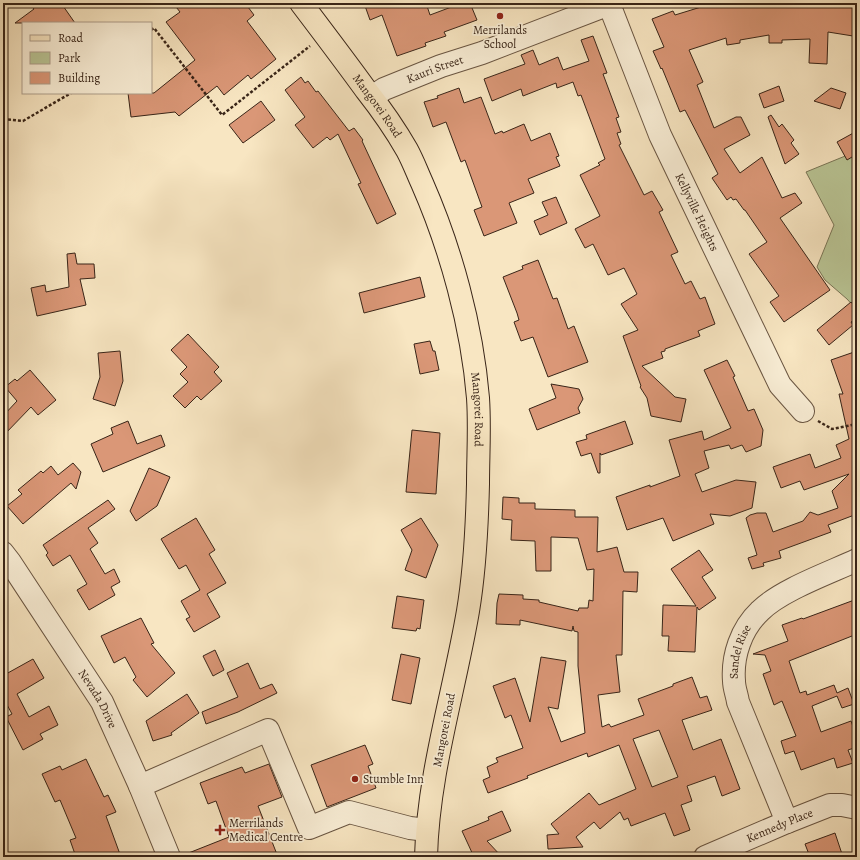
<svg xmlns="http://www.w3.org/2000/svg" width="860" height="860" viewBox="0 0 860 860" font-family="Alegreya,serif">
<style>
.green{fill:#bac696;stroke:#7a7657}
.building{fill:#da9777;stroke:#392518;fill-rule:evenodd}
.lines{fill:none;stroke-linecap:round;stroke-linejoin:round}
.minor-casing{stroke:#695542;stroke-width:24}
.major-casing{stroke:#392518;stroke-width:24}
.path{stroke:#392518;stroke-width:2.5;stroke-dasharray:3 2;stroke-linecap:butt}
.minor{stroke:#faefd7;stroke-width:22}
.major{stroke:#f8e6c2;stroke-width:22}
.poi-dot{fill:#8f2418;stroke:#faefd7;stroke-width:1.5}
.labels{text-anchor:middle;dominant-baseline:central;stroke-width:3.5;stroke-linejoin:round;paint-order:stroke}
.poi-label{font-size:12px;fill:#392518;stroke:#faefd7;text-anchor:start}
.street-label{font-size:12px;fill:#392518;stroke:#faefd7}
</style>
<rect width="100%" height="100%" fill="#f8e6c2"/>
<filter id="stains"><feTurbulence type="fractalNoise" baseFrequency=".005" numOctaves="4"/><feColorMatrix values="0 0 0 0 .2 0 0 0 0 .09 0 0 0 0 .02 0 0 0 .5 -.17"/></filter>
<radialGradient id="worn" r=".72"><stop offset=".6" stop-color="#630" stop-opacity="0"/><stop offset="1" stop-color="#630" stop-opacity=".3"/></radialGradient>
<!-- green -->
<path class="green" d="M 857,149 L 857,310 L 847,299 L 825,280 L 817,267 L 834,225 L 806,172 L 855,152 Z"/>
<!-- building -->
<path class="building" d="M 29,3 L 61,3 L 75,23 L 15,23 L 34,9 Z
M 173,3 L 245,3 L 254,15 L 247,21 L 276,59 L 251,79 L 248,75 L 224,95 L 217,86 L 179,116 L 175,112 L 131,117 L 128,93 L 154,93 L 195,60 L 166,22 L 180,12 Z
M 364,3 L 426,3 L 430,15 L 462,3 L 470,3 L 477,20 L 444,32 L 446,36 L 425,43 L 426,46 L 397,56 L 382,15 L 370,20 Z
M 714,3 L 857,3 L 853,36 L 828,32 L 827,64 L 809,63 L 810,39 L 782,40 L 782,43 L 769,43 L 769,35 L 740,40 L 740,43 L 727,45 L 726,38 L 689,50 L 703,82 L 697,85 L 714,128 L 736,117 L 741,117 L 750,135 L 724,149 L 740,173 L 762,157 L 782,198 L 795,193 L 802,203 L 780,218 L 830,290 L 784,322 L 770,302 L 779,296 L 749,254 L 767,242 L 745,210 L 744,210 L 736,199 L 733,200 L 731,197 L 727,200 L 712,178 L 718,174 L 685,110 L 680,112 L 662,68 L 661,69 L 653,51 L 664,47 L 652,19 L 673,11 L 675,15 Z
M 593,36 L 607,73 L 603,74 L 619,117 L 616,118 L 621,132 L 617,133 L 621,144 L 619,145 L 644,195 L 652,191 L 663,210 L 659,212 L 678,252 L 671,255 L 685,284 L 691,281 L 700,299 L 705,297 L 715,324 L 698,331 L 700,336 L 665,349 L 665,351 L 661,352 L 663,358 L 642,366 L 675,397 L 686,399 L 681,422 L 651,416 L 647,398 L 640,387 L 641,386 L 623,336 L 638,330 L 621,304 L 637,294 L 624,268 L 608,275 L 593,244 L 585,248 L 575,229 L 600,216 L 580,175 L 600,165 L 598,163 L 605,159 L 581,95 L 578,96 L 573,82 L 557,88 L 556,83 L 523,96 L 521,89 L 492,101 L 484,79 L 525,64 L 521,55 L 533,50 L 539,65 L 558,57 L 563,70 L 589,61 L 581,40 Z
M 301,77 L 305,83 L 308,81 L 316,92 L 318,91 L 349,131 L 354,128 L 363,140 L 362,141 L 396,214 L 377,224 L 358,184 L 361,183 L 338,134 L 330,140 L 327,137 L 313,148 L 295,125 L 305,117 L 285,90 Z
M 779,86 L 784,101 L 764,108 L 759,94 Z
M 459,88 L 464,103 L 481,97 L 495,134 L 502,131 L 503,133 L 524,124 L 531,141 L 550,133 L 559,156 L 556,157 L 560,166 L 528,179 L 534,193 L 509,203 L 517,223 L 484,236 L 474,210 L 482,207 L 465,160 L 461,162 L 446,122 L 433,127 L 424,102 L 438,98 L 437,96 Z
M 831,88 L 846,93 L 840,109 L 814,101 Z
M 261,101 L 275,120 L 243,143 L 229,125 Z
M 771,115 L 779,127 L 782,124 L 794,140 L 791,143 L 799,154 L 785,164 L 768,117 Z
M 857,131 L 857,154 L 847,160 L 837,142 Z
M 556,197 L 567,223 L 540,235 L 534,221 L 548,215 L 542,202 Z
M 75,253 L 77,264 L 94,264 L 95,278 L 80,279 L 86,305 L 37,316 L 31,288 L 45,285 L 46,292 L 69,287 L 67,254 Z
M 538,260 L 553,299 L 557,298 L 568,329 L 574,326 L 588,362 L 548,377 L 533,337 L 521,341 L 514,322 L 519,320 L 517,313 L 503,277 L 523,269 L 522,266 Z
M 420,277 L 425,297 L 364,313 L 359,293 Z
M 851,302 L 857,309 L 857,318 L 851,322 L 853,325 L 829,345 L 817,330 Z
M 188,334 L 219,367 L 214,372 L 222,381 L 201,400 L 197,396 L 185,408 L 173,396 L 188,382 L 180,374 L 187,367 L 171,350 Z
M 430,341 L 433,351 L 435,351 L 439,370 L 420,374 L 414,344 Z
M 120,351 L 123,381 L 115,406 L 93,399 L 100,377 L 98,353 Z
M 857,351 L 857,514 L 828,525 L 831,532 L 779,551 L 781,558 L 763,563 L 764,566 L 752,569 L 748,558 L 757,555 L 746,518 L 750,515 L 757,513 L 766,513 L 773,532 L 803,521 L 810,512 L 818,515 L 838,508 L 832,491 L 849,474 L 804,490 L 800,481 L 781,488 L 773,467 L 810,454 L 815,468 L 841,458 L 836,445 L 849,439 L 839,394 L 843,394 L 831,360 Z
M 727,360 L 735,376 L 733,377 L 748,411 L 754,409 L 763,430 L 761,446 L 746,452 L 742,445 L 731,449 L 729,445 L 704,451 L 709,468 L 695,474 L 702,492 L 736,480 L 756,482 L 752,508 L 730,516 L 710,514 L 714,524 L 673,541 L 663,518 L 627,530 L 616,497 L 650,485 L 650,487 L 680,476 L 669,440 L 702,431 L 704,440 L 731,428 L 704,370 Z
M 30,370 L 56,400 L 38,415 L 31,407 L 3,436 L 3,416 L 17,401 L 5,387 L 15,379 L 17,381 Z
M 551,384 L 579,389 L 583,399 L 578,408 L 580,413 L 537,430 L 529,409 L 556,398 Z
M 128,421 L 137,444 L 161,435 L 165,446 L 103,472 L 91,444 L 113,434 L 111,428 Z
M 625,421 L 633,444 L 601,455 L 600,453 L 600,473 L 598,473 L 591,453 L 581,456 L 576,442 L 587,439 L 586,435 Z
M 412,430 L 440,433 L 436,494 L 406,492 Z
M 73,463 L 81,472 L 76,489 L 71,483 L 23,524 L 7,506 L 22,494 L 18,490 L 41,471 L 43,473 L 51,466 L 58,475 Z
M 149,468 L 170,477 L 157,506 L 136,521 L 130,511 Z
M 503,497 L 519,498 L 519,503 L 535,503 L 535,509 L 575,510 L 575,517 L 598,517 L 597,552 L 617,547 L 624,572 L 638,572 L 637,592 L 623,591 L 622,655 L 616,655 L 620,692 L 598,695 L 602,727 L 609,724 L 611,727 L 644,715 L 638,699 L 673,686 L 673,684 L 692,677 L 700,698 L 707,696 L 712,710 L 682,720 L 693,750 L 721,739 L 740,789 L 722,796 L 715,776 L 687,786 L 692,801 L 681,805 L 690,830 L 674,836 L 665,813 L 631,826 L 628,818 L 624,820 L 620,812 L 600,829 L 594,822 L 576,837 L 583,847 L 548,849 L 547,835 L 559,834 L 551,824 L 589,793 L 599,805 L 636,789 L 619,745 L 588,757 L 587,753 L 527,776 L 528,778 L 488,793 L 483,780 L 490,777 L 487,767 L 498,762 L 496,758 L 523,748 L 511,715 L 505,718 L 493,686 L 515,678 L 530,722 L 541,657 L 566,661 L 558,709 L 548,707 L 561,742 L 585,733 L 578,666 L 578,632 L 574,631 L 573,626 L 572,631 L 520,620 L 520,625 L 496,624 L 497,603 L 499,594 L 523,595 L 523,599 L 539,600 L 539,602 L 578,611 L 579,608 L 588,608 L 589,600 L 593,601 L 594,569 L 587,570 L 578,538 L 551,537 L 551,571 L 536,571 L 535,541 L 511,540 L 512,520 L 502,519 ZM 659,730 L 678,777 L 652,787 L 633,739 Z
M 108,500 L 115,509 L 88,528 L 98,543 L 90,549 L 105,574 L 114,569 L 120,582 L 111,587 L 115,595 L 89,610 L 77,590 L 87,584 L 70,555 L 53,566 L 46,555 L 48,553 L 43,545 Z
M 196,518 L 215,550 L 209,554 L 226,583 L 207,594 L 220,617 L 194,632 L 186,619 L 190,617 L 181,601 L 200,590 L 186,565 L 179,569 L 161,539 Z
M 421,518 L 438,545 L 426,578 L 405,570 L 412,550 L 401,530 Z
M 699,550 L 713,570 L 702,577 L 716,598 L 699,610 L 697,607 L 695,652 L 668,651 L 669,636 L 662,636 L 663,605 L 696,606 L 671,569 Z
M 397,596 L 424,600 L 420,629 L 417,628 L 416,631 L 392,628 Z
M 857,599 L 857,634 L 789,661 L 800,693 L 806,691 L 807,695 L 834,685 L 837,693 L 848,688 L 854,704 L 842,708 L 837,696 L 812,706 L 821,732 L 851,721 L 857,738 L 857,747 L 848,750 L 853,763 L 837,768 L 834,758 L 801,770 L 794,751 L 785,754 L 781,741 L 796,736 L 782,701 L 774,705 L 763,674 L 771,671 L 765,655 L 753,654 L 788,641 L 782,625 L 802,618 L 803,619 Z
M 141,618 L 154,643 L 151,644 L 175,673 L 147,697 L 133,680 L 136,677 L 125,657 L 114,663 L 101,636 Z
M 215,650 L 224,670 L 213,676 L 203,656 Z
M 401,654 L 420,658 L 411,704 L 392,700 Z
M 33,659 L 44,678 L 17,694 L 29,717 L 49,706 L 58,725 L 40,734 L 43,739 L 23,750 L 6,717 L 12,714 L 5,701 L 3,702 L 3,668 L 6,674 Z
M 248,663 L 260,689 L 272,684 L 277,693 L 238,712 L 206,724 L 202,712 L 238,697 L 227,673 Z
M 187,694 L 199,713 L 171,733 L 172,735 L 153,741 L 146,721 Z
M 365,745 L 373,764 L 368,766 L 376,788 L 327,807 L 311,765 Z
M 86,759 L 104,797 L 108,795 L 116,812 L 106,816 L 121,857 L 76,857 L 70,840 L 76,838 L 60,800 L 55,802 L 42,774 L 60,766 L 62,770 Z
M 269,764 L 282,797 L 258,806 L 278,857 L 181,857 L 181,856 L 229,837 L 216,801 L 208,804 L 200,783 L 242,767 L 245,773 Z
M 502,811 L 511,831 L 487,841 L 502,857 L 474,857 L 462,831 L 489,820 L 488,817 Z
M 835,833 L 843,857 L 810,857 L 805,844 Z"/>
<g class="lines">
<defs>
<g id="minor">
<path id="s1" d="M 609,4 L 660,135 L 780,385 L 803,411"/>
<path id="s2" d="M 372,97 L 384,89 L 441,66 L 482,53 L 612,3"/>
<path id="s3" d="M 3,553 L 10,562 L 102,702 L 140,786 L 169,857"/>
<path d="M 140,786 L 268,730 L 309,828 L 349,812 L 410,828 L 427,830"/>
<path id="s4" d="M 787,822 L 738,702 C 737,695 734,688 734,681 C 732,656 741,629 760,611 C 781,590 829,573 857,560"/>
<path id="s5" d="M 705,857 L 787,822 L 830,805 L 842,805 L 857,808"/>
</g>
<g id="major">
<path id="s6" d="M 301,3 C 323,32 345,61 366,90 C 381,109 395,129 407,150 C 413,161 417,172 422,183 C 451,249 472,326 478,398 C 480,427 478,456 478,484 C 477,527 475,569 468,611 C 454,693 428,774 426,857"/>
</g>
</defs>
<!-- minor casing -->
<use href="#minor" class="minor-casing"/>
<!-- major casing -->
<use href="#major" class="major-casing"/>
<!-- path -->
<path class="path" d="M 151,30 L 154,28 L 222,115 L 310,46
M 3,119 L 23,121 L 71,93
M 818,421 L 832,429 L 857,424"/>
<!-- minor -->
<use href="#minor" class="minor"/>
<!-- major -->
<use href="#major" class="major"/>
</g>
<!-- markers -->
<g class="poi-dot">
<circle cx="500" cy="16" r="4"/>
<circle cx="355" cy="779" r="4"/>
<path d="M218 824h4v4h4v4h-4v4h-4v-4h-4v-4h4z"/>
</g>
<g class="labels">
<!-- poi labels -->
<g class="poi-label">
<text x="500" y="30" text-anchor="middle">Merrilands<tspan x="500" dy="14">School</tspan></text>
<text x="363" y="779">Stumble Inn</text>
<text x="229" y="823">Merrilands<tspan x="229" dy="14">Medical Centre</tspan></text>
</g>
<!-- street labels -->
<g class="street-label">
<text stroke="none"><textPath href="#s2" startOffset="69">Kauri Street</textPath></text>
<text stroke="none"><textPath href="#s6" startOffset="128">Mangorei Road</textPath></text>
<text stroke="none"><textPath href="#s1" startOffset="226">Kellyville Heights</textPath></text>
<text stroke="none"><textPath href="#s6" startOffset="452">Mangorei Road</textPath></text>
<text stroke="none"><textPath href="#s4" startOffset="181">Sandel Rise</textPath></text>
<text stroke="none"><textPath href="#s3" startOffset="174">Nevada Drive</textPath></text>
<text transform="translate(444 730) rotate(-79)">Mangorei Road</text>
<text stroke="none"><textPath href="#s5" startOffset="81">Kennedy Place</textPath></text>
</g>
</g>
<!-- margin -->
<rect width="860" height="860" fill="none" stroke="#f8e6c2" stroke-width="16"/>
<rect x="4" y="4" width="852" height="852" fill="none" stroke="#392518" stroke-width="2"/>
<rect x="8" y="8" width="844" height="844" fill="none" stroke="#392518"/>
<!-- legend -->
<rect x="22" y="22" width="130" height="72" fill="#faefd7" stroke="#ad9e8b"/>
<rect x="30" y="35" width="20" height="6" fill="#f8e6c2" stroke="#ad9e8b"/>
<text x="58" y="42" font-size="12" fill="#392518">Road</text>
<rect x="30" y="52" width="20" height="12" fill="#bac696" stroke="#ad9e8b"/>
<text x="58" y="62" font-size="12" fill="#392518">Park</text>
<rect x="30" y="72" width="20" height="12" fill="#da9777" stroke="#ad9e8b"/>
<text x="58" y="82" font-size="12" fill="#392518">Building</text>
<rect width="100%" height="100%" filter="url(#stains)"/>
<rect width="100%" height="100%" fill="url(#worn)"/>
</svg>
